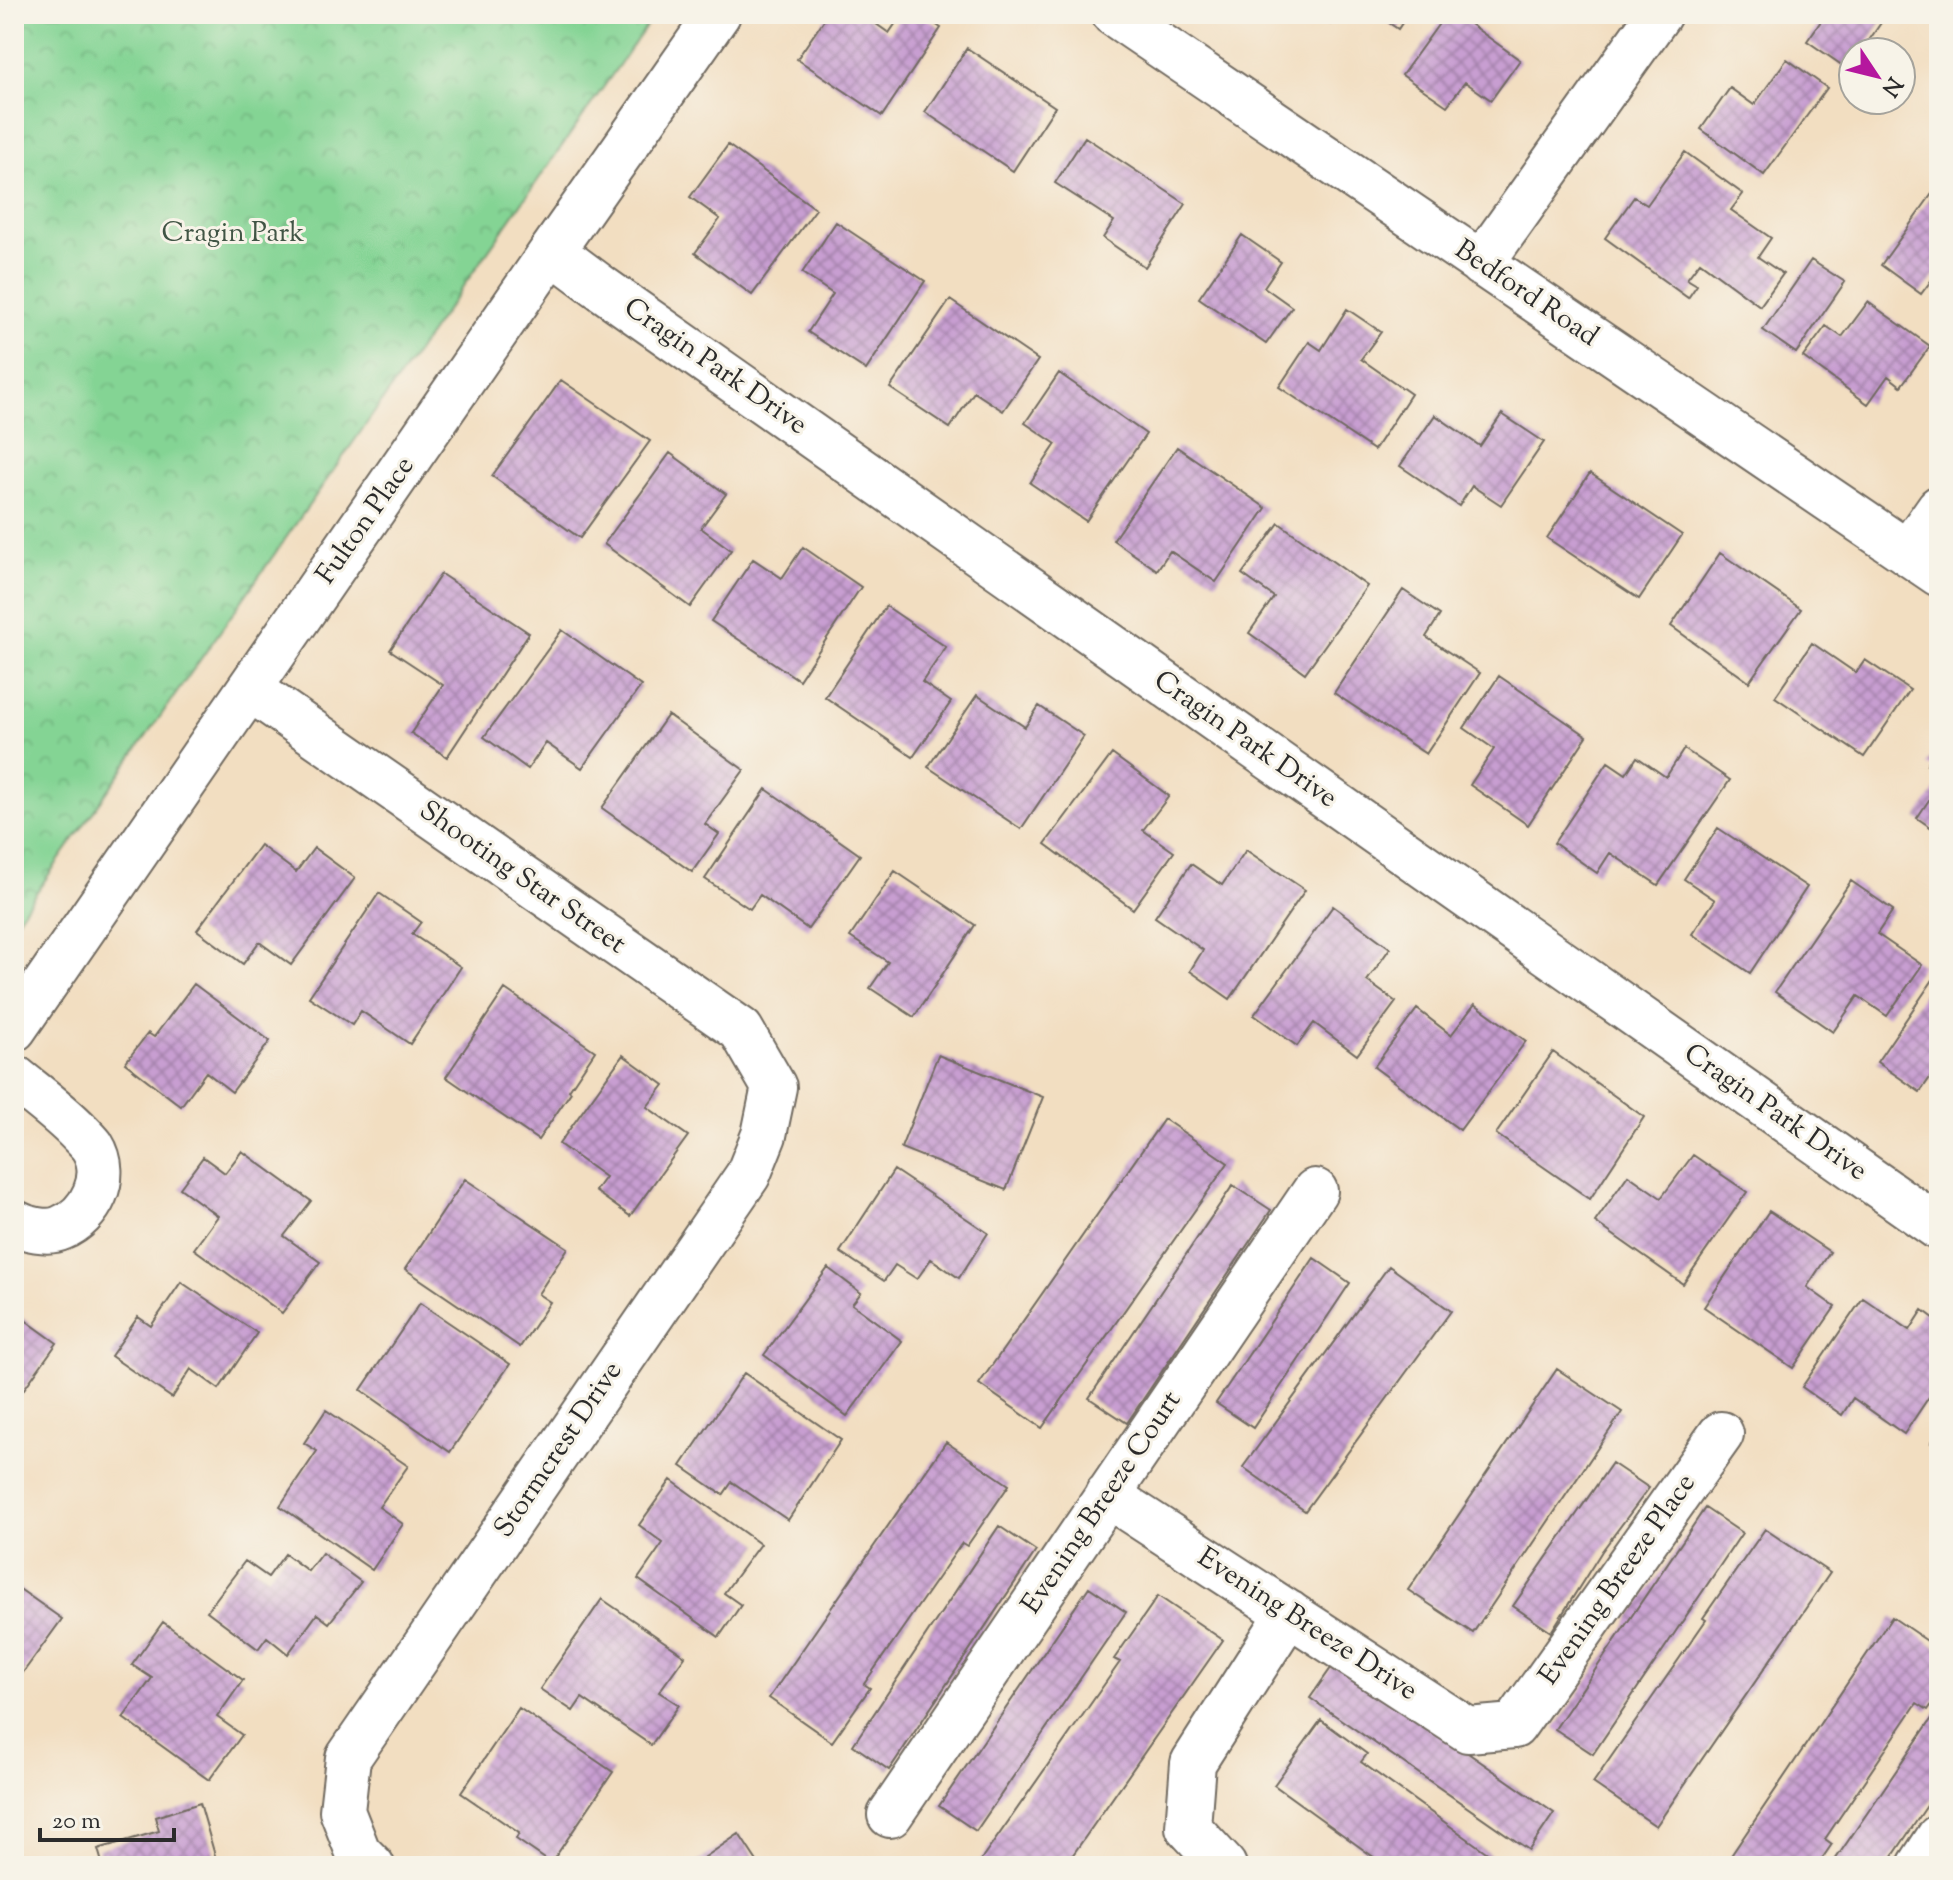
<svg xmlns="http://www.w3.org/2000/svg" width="1953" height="1880" viewBox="0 0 1953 1880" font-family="'Sorts Mill Goudy',serif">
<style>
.park{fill:url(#park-crowns);stroke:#588060;stroke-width:2}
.building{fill:url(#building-cross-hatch)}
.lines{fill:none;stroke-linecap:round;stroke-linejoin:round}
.minor-casing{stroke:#716a60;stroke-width:48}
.minor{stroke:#fff;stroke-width:44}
.labels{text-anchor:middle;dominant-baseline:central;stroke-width:6;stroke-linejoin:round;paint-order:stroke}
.park-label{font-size:28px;fill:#415545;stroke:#f7f3e8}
.street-label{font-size:28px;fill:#2b2b2b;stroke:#f7f3e8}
</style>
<defs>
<pattern id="park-crowns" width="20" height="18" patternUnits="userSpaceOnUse" patternTransform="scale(2)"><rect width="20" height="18" fill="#84d494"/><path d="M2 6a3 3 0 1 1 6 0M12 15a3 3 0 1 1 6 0" fill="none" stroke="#72b680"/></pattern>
<pattern id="building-cross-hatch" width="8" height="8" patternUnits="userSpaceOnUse" patternTransform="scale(2)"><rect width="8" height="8" fill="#c89ed1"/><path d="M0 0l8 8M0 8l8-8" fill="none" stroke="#a381aa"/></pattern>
</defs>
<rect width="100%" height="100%" fill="#f7f3e8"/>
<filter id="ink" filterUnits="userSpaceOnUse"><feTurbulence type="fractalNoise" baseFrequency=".0125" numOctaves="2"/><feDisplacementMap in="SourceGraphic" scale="16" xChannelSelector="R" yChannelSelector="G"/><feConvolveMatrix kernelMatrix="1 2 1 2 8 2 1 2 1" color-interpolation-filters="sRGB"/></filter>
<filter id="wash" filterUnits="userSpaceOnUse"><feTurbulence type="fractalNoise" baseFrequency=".006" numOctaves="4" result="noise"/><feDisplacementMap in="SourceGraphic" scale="32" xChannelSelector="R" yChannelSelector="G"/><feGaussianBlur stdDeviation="1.8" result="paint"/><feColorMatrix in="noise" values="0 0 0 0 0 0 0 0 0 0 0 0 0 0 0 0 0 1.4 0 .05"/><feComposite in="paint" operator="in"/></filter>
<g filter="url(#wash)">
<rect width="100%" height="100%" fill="#f2dec1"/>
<!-- park -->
<path class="park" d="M 14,14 L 639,14 L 650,21 L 14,924 Z"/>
<g id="blocks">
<!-- building -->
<path class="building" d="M 828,14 L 862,14 L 889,33 L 902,14 L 920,14 L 941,28 L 882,116 L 797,59 Z
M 1315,14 L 1336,14 L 1330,24 Z
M 1376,14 L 1408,14 L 1398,29 Z
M 1446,14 L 1456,14 L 1520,60 L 1491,100 L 1465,82 L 1447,106 L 1402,75 Z
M 1826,14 L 1887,14 L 1861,52 L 1853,52 L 1853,64 L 1849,70 L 1807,41 Z
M 967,48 L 1055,107 L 1013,171 L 925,112 Z
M 1787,59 L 1827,88 L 1764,175 L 1701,129 L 1730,88 L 1754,105 Z
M 1085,137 L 1186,204 L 1145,267 L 1103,238 L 1114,221 L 1055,183 Z
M 728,145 L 816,209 L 752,295 L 695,253 L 720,219 L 690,197 Z
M 1685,152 L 1743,194 L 1731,210 L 1771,238 L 1758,257 L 1783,274 L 1760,306 L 1700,262 L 1687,279 L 1697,285 L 1688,298 L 1605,238 L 1634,197 L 1647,205 Z
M 1939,184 L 1939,270 L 1921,294 L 1881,265 Z
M 836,222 L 925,281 L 866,370 L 808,332 L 833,294 L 802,273 Z
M 1242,235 L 1281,262 L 1264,287 L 1292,307 L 1266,344 L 1199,298 Z
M 1811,260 L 1845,282 L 1796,353 L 1763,330 Z
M 950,300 L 1038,360 L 1003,411 L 974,392 L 950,428 L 890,388 Z
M 1868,302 L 1930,346 L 1901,386 L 1888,376 L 1868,404 L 1803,357 L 1826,326 L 1842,337 Z
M 1347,309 L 1381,332 L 1361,359 L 1411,394 L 1374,450 L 1279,387 L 1309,342 L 1321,350 Z
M 1059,373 L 1146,434 L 1086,521 L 1030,483 L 1056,444 L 1025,423 Z
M 561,380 L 650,441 L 580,538 L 492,476 Z
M 1502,414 L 1544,442 L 1501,505 L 1472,486 L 1459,506 L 1400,466 L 1435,415 L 1480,446 Z
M 1177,447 L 1266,508 L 1216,582 L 1170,551 L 1157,570 L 1113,540 Z
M 670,453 L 726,494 L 701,528 L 731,550 L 690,607 L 604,544 Z
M 1590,473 L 1682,535 L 1639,599 L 1547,538 Z
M 1279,523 L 1367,586 L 1305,673 L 1249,633 L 1274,597 L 1242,574 Z
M 803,547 L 861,587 L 799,680 L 711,621 L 753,559 L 782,578 Z
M 1720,553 L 1801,609 L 1749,682 L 1671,626 Z
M 441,574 L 529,633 L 447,757 L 411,733 L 443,685 L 390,650 Z
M 1403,590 L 1440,615 L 1426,637 L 1480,673 L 1426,754 L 1334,693 Z
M 886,606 L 946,647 L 922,682 L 951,702 L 913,757 L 825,697 Z
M 562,630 L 641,686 L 582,768 L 546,743 L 528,769 L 484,737 Z
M 1812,643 L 1856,673 L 1865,660 L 1910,690 L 1864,757 L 1775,697 Z
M 1499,676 L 1587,736 L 1528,825 L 1470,785 L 1494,749 L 1464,728 Z
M 977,695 L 1025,727 L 1039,706 L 1084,736 L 1021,829 L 928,767 Z
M 668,715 L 744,770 L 705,824 L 719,834 L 692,872 L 602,808 Z
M 1939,746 L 1939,772 L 1927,764 Z
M 1684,749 L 1730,780 L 1658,885 L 1610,853 L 1597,873 L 1554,843 L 1608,762 L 1626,774 L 1637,757 L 1666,777 Z
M 1112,754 L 1169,796 L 1143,830 L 1174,852 L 1133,909 L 1045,844 Z
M 1939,785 L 1939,833 L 1917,818 Z
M 766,789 L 860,855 L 808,929 L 760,895 L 750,909 L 705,879 Z
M 1718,828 L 1807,887 L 1750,973 L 1692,934 L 1715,900 L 1684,879 Z
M 260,845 L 296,872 L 314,848 L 355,878 L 291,965 L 259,942 L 243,964 L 197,930 Z
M 1246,850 L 1305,890 L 1230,999 L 1190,971 L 1203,950 L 1155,917 L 1191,864 L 1222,885 Z
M 895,871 L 975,925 L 914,1017 L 870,988 L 888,962 L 850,937 Z
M 1851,881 L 1893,910 L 1877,934 L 1922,965 L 1887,1016 L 1858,996 L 1833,1032 L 1775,992 Z
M 379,893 L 421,922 L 412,934 L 461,967 L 410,1044 L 361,1011 L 352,1025 L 309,997 Z
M 1333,906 L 1390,948 L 1367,981 L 1396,1002 L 1357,1055 L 1314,1023 L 1297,1046 L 1254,1015 Z
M 1939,971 L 1939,1076 L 1934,1072 L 1920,1092 L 1877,1062 Z
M 194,984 L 270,1041 L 232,1092 L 206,1072 L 181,1106 L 125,1063 L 148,1033 L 154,1037 Z
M 505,989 L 595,1051 L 569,1090 L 571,1092 L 538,1140 L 446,1077 Z
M 1475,1004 L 1526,1041 L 1460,1130 L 1374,1067 L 1417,1009 L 1451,1035 Z
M 1553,1052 L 1644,1117 L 1590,1199 L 1496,1134 Z
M 623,1055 L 664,1085 L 647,1107 L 688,1136 L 630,1216 L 595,1191 L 605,1177 L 559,1144 Z
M 938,1055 L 1043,1097 L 1006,1190 L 901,1148 Z
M 1164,1119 L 1228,1163 L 1042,1428 L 979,1384 Z
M 242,1151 L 311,1201 L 284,1236 L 320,1262 L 282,1313 L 194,1249 L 218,1216 L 180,1188 L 203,1157 L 225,1173 Z
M 1693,1155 L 1747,1192 L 1683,1284 L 1595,1222 L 1628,1175 L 1661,1198 Z
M 894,1170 L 988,1233 L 959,1278 L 931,1259 L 917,1279 L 895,1265 L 884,1281 L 840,1252 Z
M 465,1179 L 568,1248 L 538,1294 L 550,1302 L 520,1347 L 405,1269 Z
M 1233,1185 L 1271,1210 L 1127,1423 L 1089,1398 Z
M 1769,1211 L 1830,1252 L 1807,1287 L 1835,1307 L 1793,1368 L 1704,1307 Z
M 1314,1258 L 1350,1283 L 1253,1428 L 1216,1403 Z
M 1389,1266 L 1451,1311 L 1305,1511 L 1243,1467 Z
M 828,1268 L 861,1293 L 852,1304 L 902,1341 L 847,1416 L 764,1355 Z
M 181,1282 L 257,1333 L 219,1389 L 191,1369 L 172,1398 L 111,1356 L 138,1317 L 151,1326 Z
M 1863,1298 L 1910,1330 L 1923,1310 L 1939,1322 L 1939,1382 L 1904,1434 L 1853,1398 L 1842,1415 L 1802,1387 Z
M 420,1303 L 510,1364 L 450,1452 L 361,1390 Z
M 14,1312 L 57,1343 L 14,1403 Z
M 1557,1369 L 1622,1412 L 1473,1633 L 1408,1590 Z
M 744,1373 L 841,1440 L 788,1520 L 732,1482 L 723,1495 L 681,1466 Z
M 326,1410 L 408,1466 L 379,1507 L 403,1524 L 372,1570 L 280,1506 L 317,1451 L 304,1443 Z
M 1939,1431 L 1939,1448 L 1931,1443 Z
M 946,1442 L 1009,1485 L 967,1546 L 962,1543 L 864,1684 L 870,1688 L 832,1742 L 769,1698 Z
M 1612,1463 L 1649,1488 L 1602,1551 L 1551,1632 L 1513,1606 Z
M 671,1480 L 760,1544 L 724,1593 L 741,1605 L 719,1637 L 638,1579 L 663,1543 L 639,1525 Z
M 1705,1508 L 1742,1533 L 1593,1754 L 1555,1729 Z
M 999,1526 L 1036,1551 L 889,1770 L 853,1745 Z
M 1765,1529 L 1830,1573 L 1656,1826 L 1593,1783 L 1706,1620 L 1703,1618 Z
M 322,1553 L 361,1582 L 329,1623 L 317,1614 L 288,1654 L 267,1637 L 258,1649 L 207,1611 L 245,1561 L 268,1577 L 285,1554 L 308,1571 Z
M 14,1585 L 62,1619 L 14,1685 Z
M 1089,1587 L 1126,1612 L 976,1831 L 939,1806 Z
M 1158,1596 L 1223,1640 L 1065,1866 L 977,1866 L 1120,1662 L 1114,1659 Z
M 602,1599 L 685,1656 L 659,1692 L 679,1705 L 651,1745 L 582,1698 L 573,1711 L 540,1689 Z
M 1892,1617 L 1939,1649 L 1939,1694 L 1928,1710 L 1917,1703 L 1825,1839 L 1832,1844 L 1817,1866 L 1724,1866 Z
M 163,1622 L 243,1680 L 217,1717 L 242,1735 L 209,1780 L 123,1718 L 152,1678 L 132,1665 Z
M 1336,1661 L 1554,1813 L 1529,1850 L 1310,1698 Z
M 519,1708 L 613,1772 L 551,1863 L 516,1839 L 519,1833 L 461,1793 Z
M 1939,1708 L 1939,1788 L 1886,1866 L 1831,1866 Z
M 1321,1720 L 1367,1754 L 1361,1762 L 1500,1862 L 1498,1866 L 1386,1866 L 1274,1785 Z
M 200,1803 L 218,1866 L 103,1866 L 98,1849 L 159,1831 L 155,1817 Z
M 739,1834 L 760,1866 L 692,1866 Z
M 1516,1858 L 1527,1866 L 1511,1866 Z"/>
</g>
</g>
<g filter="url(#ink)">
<use href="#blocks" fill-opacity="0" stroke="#716a60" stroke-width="2"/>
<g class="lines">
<defs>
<path id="minor" d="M 1114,14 L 1939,574
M 552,251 L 603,289 L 1939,1228
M 1481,264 L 1659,14
M 1908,552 L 1939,508
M 250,689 L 741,1030 L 774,1087 L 764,1135 L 748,1175 L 348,1758 L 342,1811 L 358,1852 L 372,1866
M 14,1029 L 552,251 L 718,14
M 14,1077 C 36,1095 60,1112 80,1133 C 84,1137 89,1142 92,1146 C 111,1176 91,1216 61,1228 C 48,1234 26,1229 14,1222
M 1107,1495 L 1468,1730 L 1514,1726 L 1721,1434
M 890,1815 L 1315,1191
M 1224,1866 L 1188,1827 L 1193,1763 L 1289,1613
M 1920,1866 L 1939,1837"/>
</defs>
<!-- minor casing -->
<use href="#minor" class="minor-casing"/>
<!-- minor -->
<use href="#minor" class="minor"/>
</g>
</g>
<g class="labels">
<!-- park labels -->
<g class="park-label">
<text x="233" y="234">Cragin Park</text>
</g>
<!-- street labels -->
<g class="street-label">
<text transform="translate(1526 294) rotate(34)">Bedford Road</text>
<text transform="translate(715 367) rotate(35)">Cragin Park Drive</text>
<text transform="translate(366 521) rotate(-55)">Fulton Place</text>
<text transform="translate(1245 740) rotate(35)">Cragin Park Drive</text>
<text transform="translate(522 878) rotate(35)">Shooting Star Street</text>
<text transform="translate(1775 1113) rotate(35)">Cragin Park Drive</text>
<text transform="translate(559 1450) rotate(-56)">Stormcrest Drive</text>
<text transform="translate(1102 1503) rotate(-56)">Evening Breeze Court</text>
<text transform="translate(1618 1580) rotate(-55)">Evening Breeze Place</text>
<text transform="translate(1307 1625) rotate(33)">Evening Breeze Drive</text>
</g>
</g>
<!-- margin -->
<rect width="1953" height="1880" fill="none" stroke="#f7f3e8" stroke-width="48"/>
<!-- north arrow -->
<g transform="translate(1877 76) rotate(125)"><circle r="38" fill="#f7f3e8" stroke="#a5a39c" stroke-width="2"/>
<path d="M0-6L14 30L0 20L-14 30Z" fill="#b5179e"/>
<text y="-12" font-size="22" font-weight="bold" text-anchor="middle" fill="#2b2b2b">N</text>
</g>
<!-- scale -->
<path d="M40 1828v12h134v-12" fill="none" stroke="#2b2b2b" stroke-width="4"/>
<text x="52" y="1828" font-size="24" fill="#2b2b2b" stroke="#f7f3e8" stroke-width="6" paint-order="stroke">20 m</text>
</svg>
